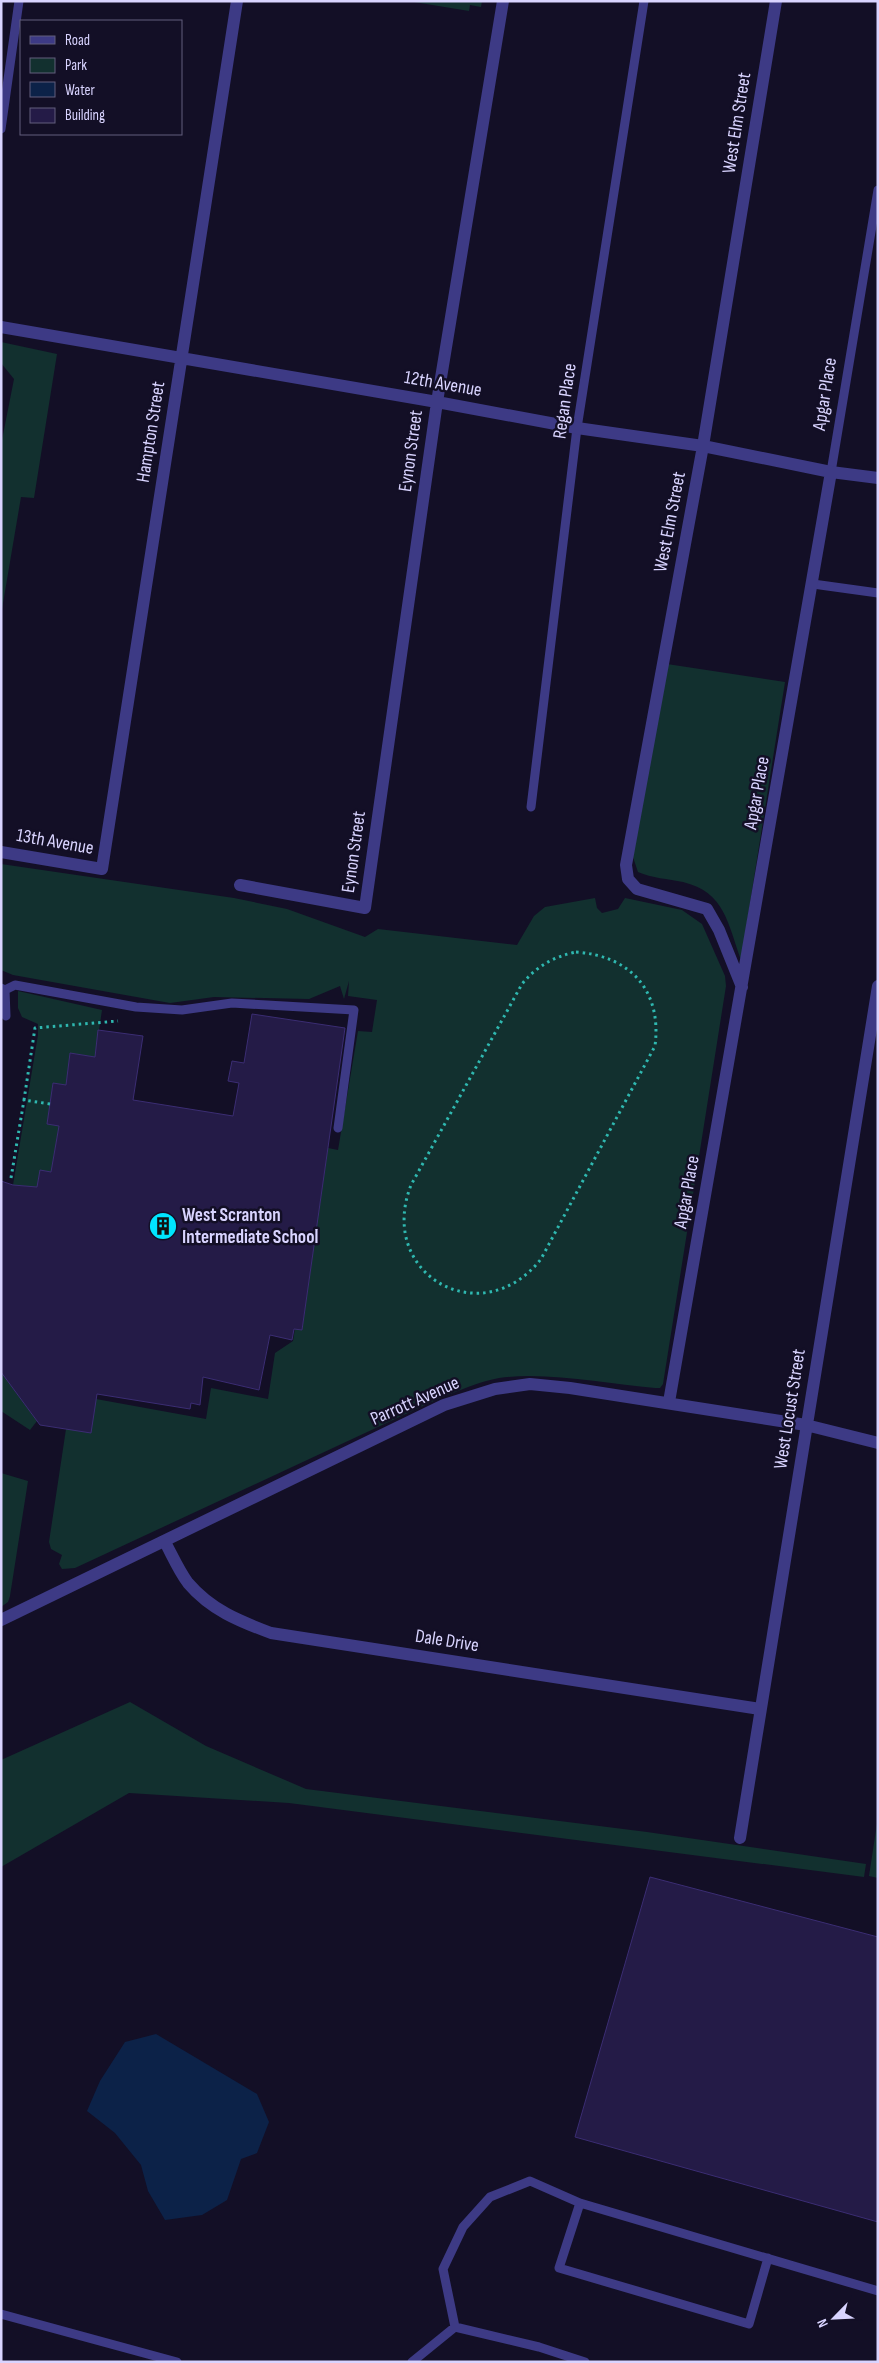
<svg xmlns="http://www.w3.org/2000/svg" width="879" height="2363" viewBox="0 0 879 2363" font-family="'Sofia Sans Condensed',sans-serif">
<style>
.green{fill:#12302f}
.water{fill:#0c2248}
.building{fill:#241b47;stroke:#3b2d73}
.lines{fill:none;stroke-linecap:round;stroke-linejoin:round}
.path{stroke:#2fb8b0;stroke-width:3;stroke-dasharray:2.5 4;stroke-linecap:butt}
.service{stroke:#3d3a85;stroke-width:9}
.minor{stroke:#3d3a85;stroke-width:12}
.labels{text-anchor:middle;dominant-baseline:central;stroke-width:5;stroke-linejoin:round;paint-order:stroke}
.street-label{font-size:19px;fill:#d9d4ff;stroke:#130f26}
.poi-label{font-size:19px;font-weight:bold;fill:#d9d4ff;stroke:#130f26;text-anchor:start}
</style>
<rect width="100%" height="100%" fill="#130f26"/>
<!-- green -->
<path class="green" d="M 408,1 L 482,1 L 481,7 L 470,5 L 469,11 Z
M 1,342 L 57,354 L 34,498 L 21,497 L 1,615 L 1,445 L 14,379 L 1,363 Z
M 667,664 L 785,682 L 741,960 C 728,924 725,892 683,882 C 668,879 652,878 638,872 L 633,857 Z
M 1,864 L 234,898 L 287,909 L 365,937 L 378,929 L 517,945 L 534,916 L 545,907 L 595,898 L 597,908 L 602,913 L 618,909 L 625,898 L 682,910 L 702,924 L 725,976 L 726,986 L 663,1384 L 660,1388 L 655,1388 C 607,1384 546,1371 499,1378 C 478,1382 458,1391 438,1399 L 75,1568 L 62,1569 L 59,1564 L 62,1555 L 51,1549 L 49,1542 L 66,1429 L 96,1399 L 206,1419 L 211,1388 L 268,1399 L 275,1353 L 293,1341 L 295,1329 L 302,1330 L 328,1148 L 338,1150 L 358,1031 L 372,1032 L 377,1000 L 348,996 L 349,981 L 344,999 L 340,986 L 309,999 L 214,997 L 170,1003 L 13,975 L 1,970 Z
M 18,991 L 102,1010 L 95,1057 L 70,1053 L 66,1085 L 53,1083 L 47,1124 L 59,1126 L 51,1172 L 40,1171 L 37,1187 L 13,1185 L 38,1035 L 38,1024 L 22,1017 L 18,1008 Z
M 1,1372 L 37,1421 L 30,1430 L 1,1411 Z
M 1,1473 L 28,1481 L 10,1596 L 8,1602 L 1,1607 Z
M 130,1702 L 206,1746 L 306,1789 L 647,1832 L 866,1864 L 864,1877 L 289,1803 L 129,1793 L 1,1867 L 1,1760 Z
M 878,1817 L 878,1878 L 869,1876 Z"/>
<!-- water -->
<path class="water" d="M 156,2034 L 257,2094 L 269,2122 L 257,2153 L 241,2159 L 227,2200 L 202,2215 L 165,2220 L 148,2191 L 141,2165 L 115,2133 L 87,2111 L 100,2081 L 125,2042 Z"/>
<!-- building -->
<path class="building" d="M 252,1014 L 345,1028 L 302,1330 L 294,1329 L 292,1340 L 270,1335 L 259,1390 L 203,1377 L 200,1405 L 191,1403 L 190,1409 L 97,1394 L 91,1433 L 40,1425 L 1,1372 L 1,1181 L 13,1185 L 37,1187 L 40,1170 L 51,1172 L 59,1126 L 47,1124 L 53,1083 L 66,1085 L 70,1053 L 95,1057 L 98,1030 L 143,1036 L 133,1100 L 233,1116 L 239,1083 L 228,1081 L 232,1061 L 244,1063 Z
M 650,1877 L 878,1937 L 878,2222 L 575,2137 Z"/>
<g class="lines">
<!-- path -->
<path class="path" d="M 576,952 C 631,956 662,991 655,1046 L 541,1259 C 482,1334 376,1275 411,1185 L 522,984 C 537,966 553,957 576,952 Z
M 50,1104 L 24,1100 L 35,1028 L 118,1021
M 11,1178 L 24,1100"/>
<!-- service -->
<path class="service" d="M 1,129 L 19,1
M 831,472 L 878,190
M 813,584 L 878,593
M 531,807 L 577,428 L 644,1
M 1,988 L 5,990 L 6,1016
M 5,990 L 15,985 L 136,1007 L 182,1010 L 232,1003 L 354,1010 L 338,1128
M 580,2203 L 559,2268 L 749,2324 L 768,2258
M 1,2314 L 177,2362
M 455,2327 L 443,2269 L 463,2227 L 490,2197 L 530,2181 L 580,2203 L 878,2291
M 412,2362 L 455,2327 L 539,2347 L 585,2362"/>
<!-- minor -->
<path class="minor" d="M 1,327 L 437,402 L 577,428 L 703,446 L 831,472 L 878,478
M 1,852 L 102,869 L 237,1
M 240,885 L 365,908 L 437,402 L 503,1
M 742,987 L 719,930 L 707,909 L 637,889 L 628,879 L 626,865 L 703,446 L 776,1
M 669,1402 L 831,472
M 165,1542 C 172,1555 179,1571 188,1583 C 211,1610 239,1621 271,1633 L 760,1709
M 1,1620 L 444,1405 L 495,1389 L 530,1384 L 570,1388 L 806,1425 L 878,1443
M 740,1838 L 878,986"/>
</g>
<!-- icons -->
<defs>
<symbol id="building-disc" viewBox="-11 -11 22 22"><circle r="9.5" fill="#00e5ff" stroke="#130f26"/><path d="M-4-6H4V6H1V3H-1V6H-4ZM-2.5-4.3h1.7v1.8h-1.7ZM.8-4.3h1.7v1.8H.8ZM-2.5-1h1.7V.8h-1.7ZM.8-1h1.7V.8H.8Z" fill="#111"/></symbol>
</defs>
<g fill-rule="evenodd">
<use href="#building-disc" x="147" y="1210" width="32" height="32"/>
</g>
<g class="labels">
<!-- street labels -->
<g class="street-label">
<text transform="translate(737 123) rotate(-81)">West Elm Street</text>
<text transform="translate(443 384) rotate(10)">12th Avenue</text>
<text transform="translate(825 394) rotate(-81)">Apgar Place</text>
<text transform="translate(565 401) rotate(-82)">Regan Place</text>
<text transform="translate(151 432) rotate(-81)">Hampton Street</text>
<text transform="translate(411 451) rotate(-82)">Eynon Street</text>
<text transform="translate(670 522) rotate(-79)">West Elm Street</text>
<text transform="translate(757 793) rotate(-80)">Apgar Place</text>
<text transform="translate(55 842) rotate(10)">13th Avenue</text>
<text transform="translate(354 852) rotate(-82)">Eynon Street</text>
<text transform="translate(687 1192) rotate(-80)">Apgar Place</text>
<text transform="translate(415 1401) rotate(-24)">Parrott Avenue</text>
<text transform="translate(790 1409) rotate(-81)">West Locust Street</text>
<text transform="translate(447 1641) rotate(9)">Dale Drive</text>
</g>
<!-- poi labels -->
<g class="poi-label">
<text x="182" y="1215">West Scranton<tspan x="182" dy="22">Intermediate School</tspan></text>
</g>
</g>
<!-- border -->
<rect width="879" height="2363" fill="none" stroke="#d9d4ff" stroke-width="5"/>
<!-- legend -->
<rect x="20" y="20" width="162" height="115" fill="#130f26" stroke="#625e7d"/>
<rect x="30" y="36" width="25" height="8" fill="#3d3a85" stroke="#625e7d"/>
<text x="65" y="45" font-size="15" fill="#d9d4ff">Road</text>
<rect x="30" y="58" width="25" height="15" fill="#12302f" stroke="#625e7d"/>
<text x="65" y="70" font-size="15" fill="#d9d4ff">Park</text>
<rect x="30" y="82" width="25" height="15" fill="#0c2248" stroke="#625e7d"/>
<text x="65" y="95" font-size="15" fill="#d9d4ff">Water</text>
<rect x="30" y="108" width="25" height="15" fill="#241b47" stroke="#625e7d"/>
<text x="65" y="120" font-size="15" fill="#d9d4ff">Building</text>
<!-- north arrow -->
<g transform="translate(834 2318) rotate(246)" stroke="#130f26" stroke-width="4" paint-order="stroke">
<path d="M0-4L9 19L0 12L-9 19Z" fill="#d9d4ff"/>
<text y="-8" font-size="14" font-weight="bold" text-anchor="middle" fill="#d9d4ff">N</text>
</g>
</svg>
